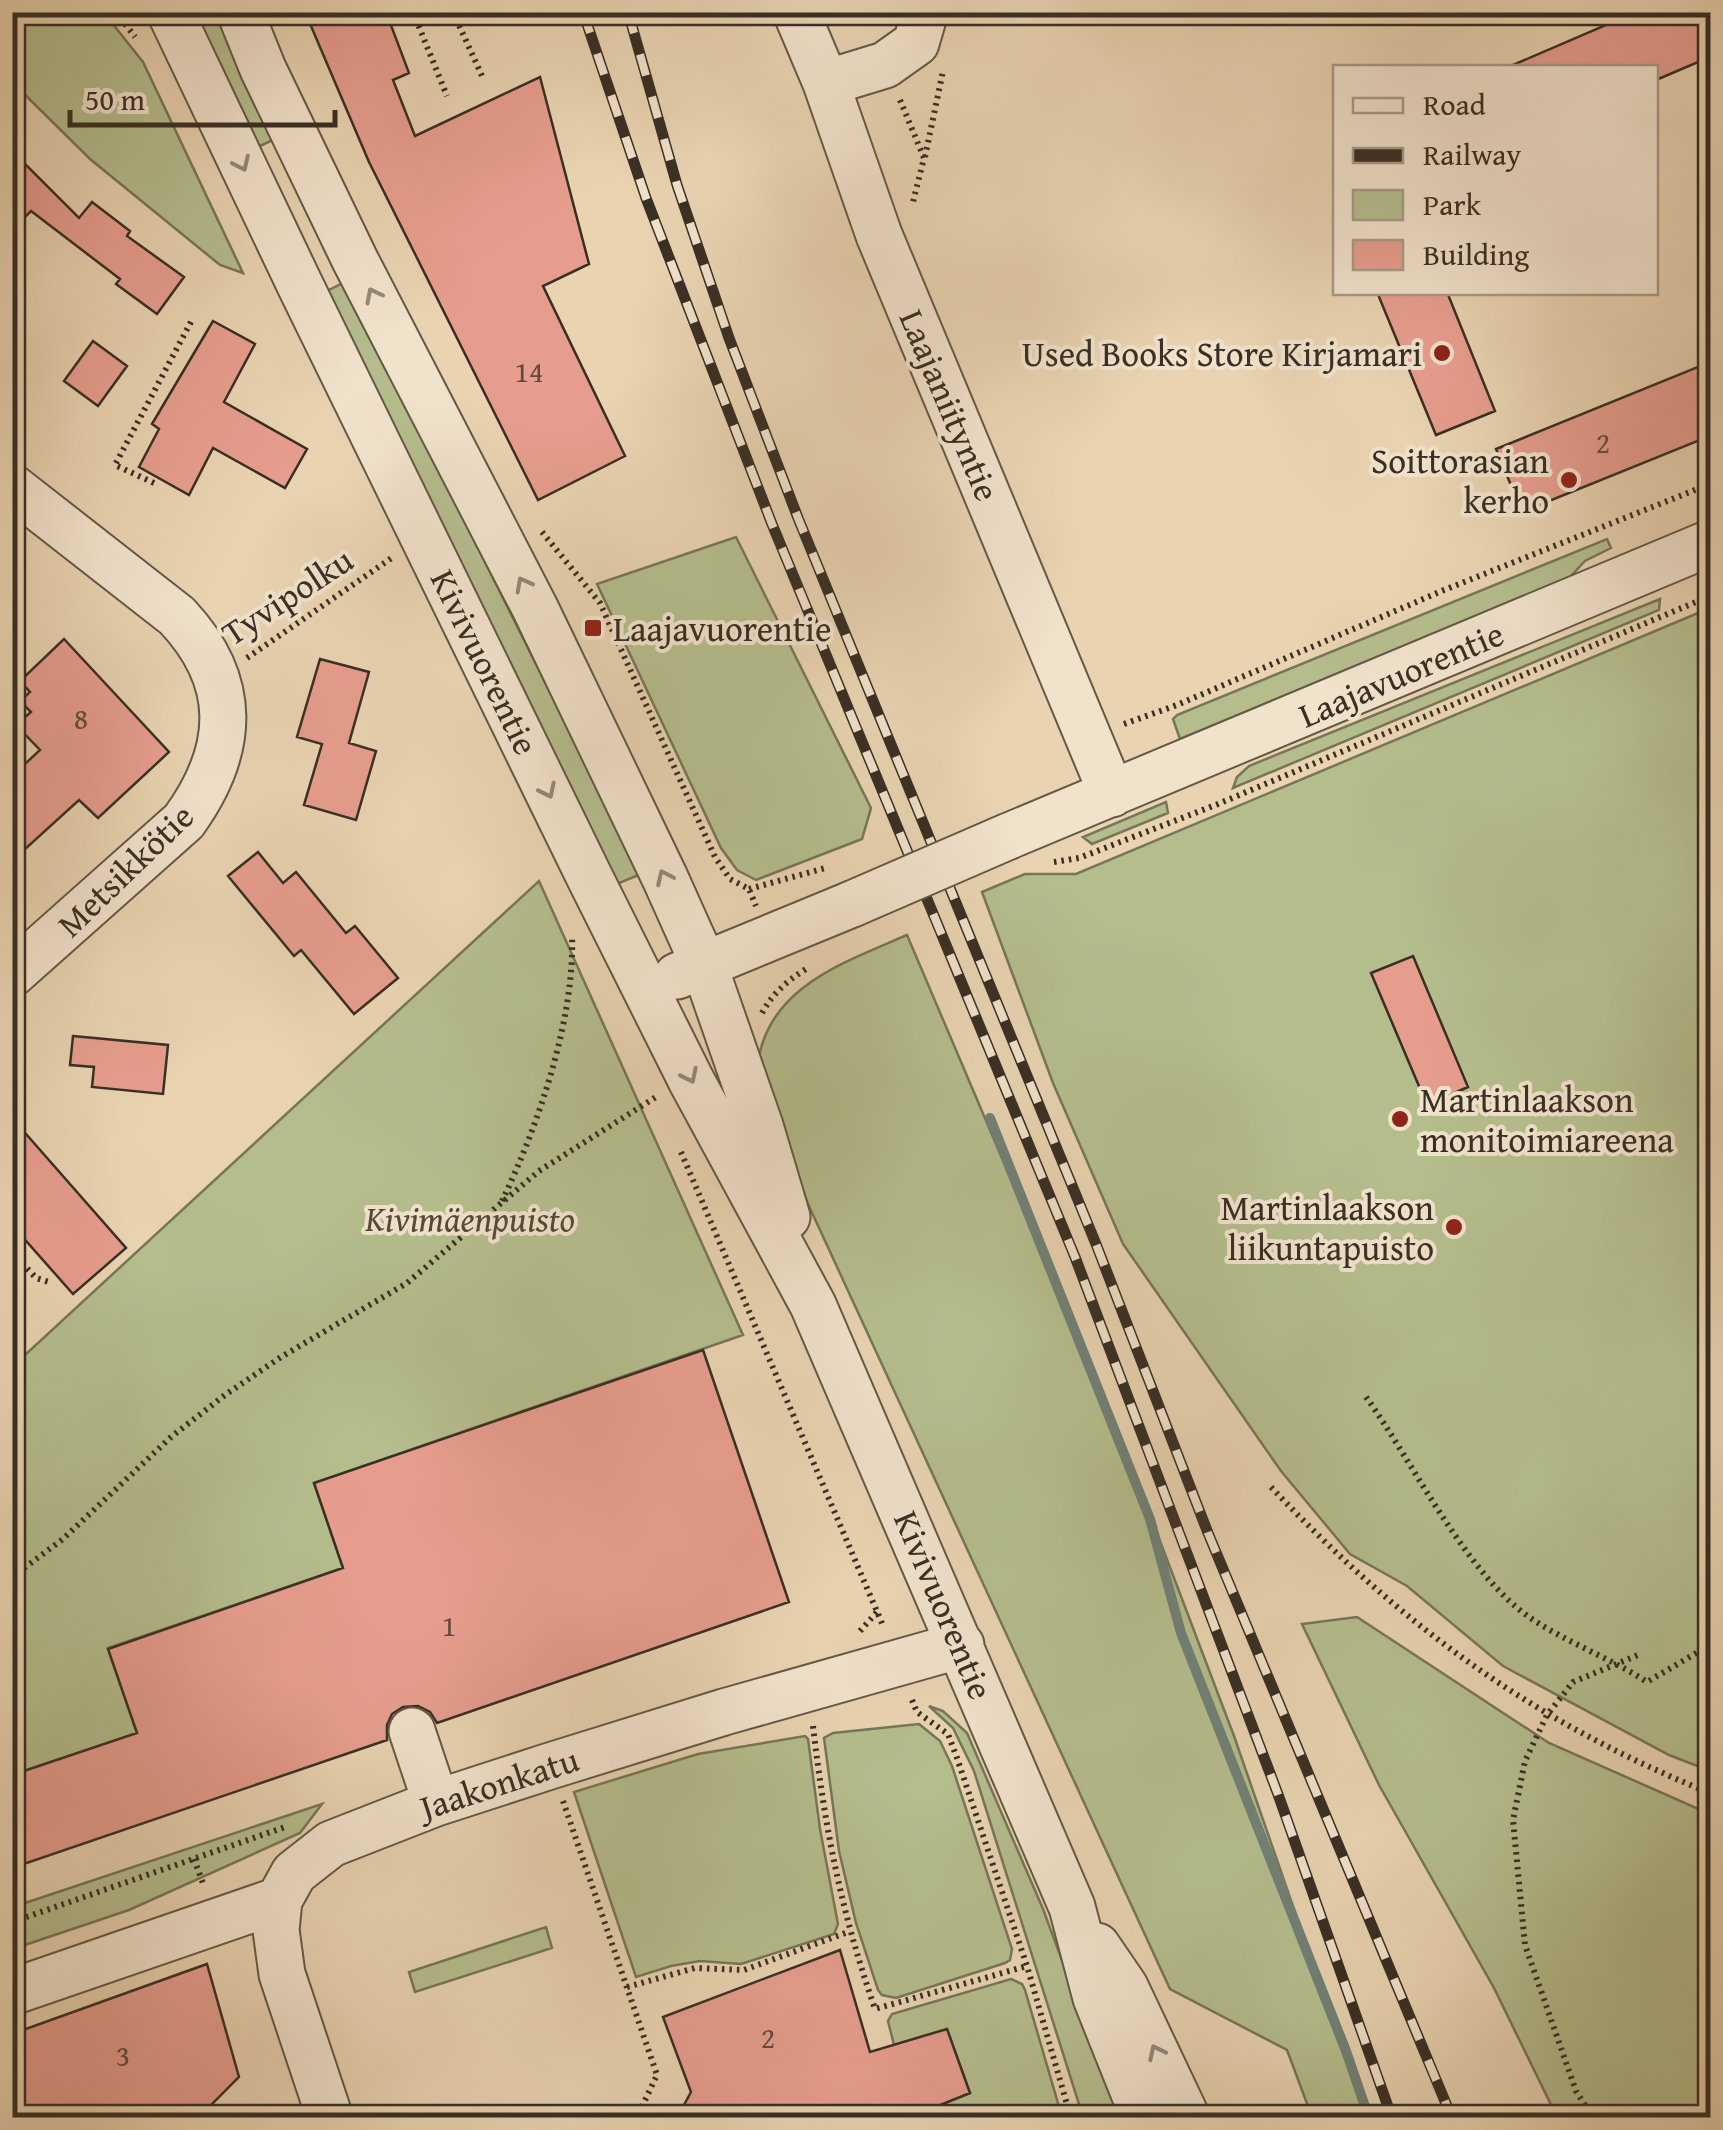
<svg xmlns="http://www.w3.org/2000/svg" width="1723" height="2130" viewBox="0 0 1723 2130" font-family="'Gentium Book Plus',serif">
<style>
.green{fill:#b5bd8d;stroke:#767658;stroke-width:2.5}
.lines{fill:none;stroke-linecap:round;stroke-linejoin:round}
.stream{stroke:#718177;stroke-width:10}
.building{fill:#e79d8e;stroke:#382f24;stroke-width:2.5}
.minor-casing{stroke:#645847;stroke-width:49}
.path{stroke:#382f24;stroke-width:6;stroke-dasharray:2.5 5;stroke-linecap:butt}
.minor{stroke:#f1e2cc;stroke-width:45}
.rail-casing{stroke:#382f24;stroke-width:11}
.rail{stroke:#f1e2cc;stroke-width:8;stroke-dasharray:22;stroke-linecap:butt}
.minor-bridge-casing{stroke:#645847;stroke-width:49;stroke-linecap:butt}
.minor-bridge{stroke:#f1e2cc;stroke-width:45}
.oneway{stroke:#948878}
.poi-dot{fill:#8f2418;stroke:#f1e2cc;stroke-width:4}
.labels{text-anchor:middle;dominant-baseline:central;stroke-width:8;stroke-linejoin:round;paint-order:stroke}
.number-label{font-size:30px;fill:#644a3e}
.poi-label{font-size:35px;fill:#382f24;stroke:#f1e2cc;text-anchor:end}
.street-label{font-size:35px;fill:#382f24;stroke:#f1e2cc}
.park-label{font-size:35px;font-style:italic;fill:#514b39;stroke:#f1e2cc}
</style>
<rect width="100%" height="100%" fill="#e9d3b1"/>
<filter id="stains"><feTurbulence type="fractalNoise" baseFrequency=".002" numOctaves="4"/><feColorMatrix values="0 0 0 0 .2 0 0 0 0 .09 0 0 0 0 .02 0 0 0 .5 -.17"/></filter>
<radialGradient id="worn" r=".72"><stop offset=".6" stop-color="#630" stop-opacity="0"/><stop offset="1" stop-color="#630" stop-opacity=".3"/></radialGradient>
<!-- green -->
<path class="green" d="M 12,13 L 104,13 L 143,62 L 243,273 L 220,265 L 90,159 L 13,83 Z
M 193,13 L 215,13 L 273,140 L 260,146 L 254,141 Z
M 345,282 L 641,874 L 617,884 L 325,292 Z
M 736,537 L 871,808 L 862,839 L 756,880 L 737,870 L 721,848 L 597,584 Z
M 1607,539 L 1611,548 L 1585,561 L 1570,577 L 1180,739 L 1173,719 L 1177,715 Z
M 1660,599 L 1659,610 L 1233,788 L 1237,777 L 1249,766 Z
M 1710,608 L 1710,1771 L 1669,1755 L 1503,1666 L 1407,1586 L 1350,1554 L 1281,1471 L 1123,1244 L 1053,1083 L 982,892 L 1025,874 L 1076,874 Z
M 1166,802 L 1168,813 L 1092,844 L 1083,837 Z
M 539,881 L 743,1335 L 314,1483 L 343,1568 L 108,1648 L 137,1733 L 13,1775 L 13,1366 Z
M 907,935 L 1119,1433 L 1234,1736 L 1366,2117 L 1312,2117 L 1287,2050 L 1170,1989 L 808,1204 L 757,1070 C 764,988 843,963 907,935 Z
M 1357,1617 L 1549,1743 L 1710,1814 L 1710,2117 L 1557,2117 L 1494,1988 L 1379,1785 L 1302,1624 Z
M 929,1706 L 943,1711 L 967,1733 L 1043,1909 L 1120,2117 L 1083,2117 L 974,1771 L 953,1728 Z
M 919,1724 L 940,1741 L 952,1766 L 1012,1949 L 1010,1960 L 1005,1963 L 896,1998 L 882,1995 L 878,1990 L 856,1923 L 839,1851 L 824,1738 L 833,1733 Z
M 805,1736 L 808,1739 L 820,1829 L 838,1924 L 834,1934 L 741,1964 L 700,1961 L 671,1966 L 636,1977 L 574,1792 L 698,1754 Z
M 322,1804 L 300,1833 L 129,1910 L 13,1949 L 13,1907 Z
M 546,1927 L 552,1948 L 415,1992 L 409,1972 Z
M 1011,1979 L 1022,1984 L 1025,1990 L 1062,2117 L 919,2117 L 918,2114 L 970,2093 L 947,2029 L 894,2045 L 888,2021 L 892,2014 Z"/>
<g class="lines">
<!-- stream -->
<path class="stream" d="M 990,1118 L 1150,1519 L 1181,1633 L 1346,2051 L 1369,2118"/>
</g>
<!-- building -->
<path class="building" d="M 305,12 L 386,12 L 409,73 L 393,80 L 415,136 L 540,77 L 589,264 L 543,286 L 625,456 L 538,500 L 369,162 Z
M 1636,12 L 1710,12 L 1710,57 L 1656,80 L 1656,68 L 1506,68 Z
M 12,151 L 79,218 L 92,202 L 130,231 L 127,236 L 184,277 L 157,314 L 116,284 L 120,279 L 31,211 L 12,230 Z
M 1377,292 L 1447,292 L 1495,411 L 1436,435 Z
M 213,321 L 255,344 L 224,402 L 307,449 L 285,488 L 213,448 L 189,495 L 139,467 L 159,429 L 152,424 Z
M 93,341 L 127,366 L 98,406 L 64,381 Z
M 1710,362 L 1710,436 L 1522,512 L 1496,449 Z
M 64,639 L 169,752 L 98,818 L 79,800 L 12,861 L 12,776 L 40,750 L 16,725 L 31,712 L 20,701 L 30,692 L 20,681 Z
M 320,659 L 369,672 L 349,743 L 376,751 L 356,820 L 304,805 L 322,744 L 297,737 Z
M 258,852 L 283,883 L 296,872 L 346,933 L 355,926 L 398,978 L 354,1014 L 301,950 L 294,956 L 228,876 Z
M 1413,956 L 1468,1087 L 1427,1105 L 1371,973 Z
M 73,1036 L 168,1045 L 163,1094 L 92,1087 L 94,1067 L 70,1065 Z
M 12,1118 L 126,1248 L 73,1294 L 12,1225 Z
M 703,1350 L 789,1602 L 437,1723 L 430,1712 L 418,1706 L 403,1707 L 392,1714 L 387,1725 L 387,1740 L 12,1868 L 12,1775 L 137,1733 L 108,1649 L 343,1568 L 314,1483 Z
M 840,1950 L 870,2052 L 947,2029 L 970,2093 L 908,2118 L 677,2118 L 691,2092 L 663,2017 Z
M 207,1964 L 239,2077 L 209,2107 L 212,2118 L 12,2118 L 12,2034 Z"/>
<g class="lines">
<defs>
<path id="minor" d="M 170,12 L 300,285 L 589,876 L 691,1080 L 813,1305 L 1072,1907 L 1096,1998 L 1144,2118
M 240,12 L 263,69 L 355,260 L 535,608 L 665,878 L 704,965 L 760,1126 L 787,1217
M 796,12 L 826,83 L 879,235 L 1112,794
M 826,83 L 885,65 L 916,43 L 925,12
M 12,487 L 177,616 C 239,682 235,750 184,821 L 12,974
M 1009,836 L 1710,543
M 677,976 L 852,904
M 412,1731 L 436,1803
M 1097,1946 L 1125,1987 L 1187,2118
M 12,1992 L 279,1900
M 330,2118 L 282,1974 L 276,1930 L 279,1900 L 294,1873 L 331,1844 L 436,1803 L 550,1766 L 724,1712 L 961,1645"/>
</defs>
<!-- minor casing -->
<use href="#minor" class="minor-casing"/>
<!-- path -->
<path class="path" d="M 116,12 L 135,37
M 413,12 L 447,96
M 453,12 L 483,78
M 900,100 L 924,158 L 912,206
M 925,157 L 943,71
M 154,483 L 115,465 L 193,318
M 542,532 L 600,603 L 715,857 L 730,879 L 749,889 L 756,906
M 247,658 L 393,557
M 1124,724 L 1177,705 L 1444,590 L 1710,484
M 1054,862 L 1079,858 L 1218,804 L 1710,596
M 749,889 L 825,868
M 762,1013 C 773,993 787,981 806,969
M 681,1152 L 884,1628
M 502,1201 C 538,1126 575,1019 572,935
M 12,1252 L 36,1278 L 49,1282
M 1366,1397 C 1413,1462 1467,1576 1532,1619 C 1568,1643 1610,1658 1647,1682 L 1710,1645
M 1271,1487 C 1401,1625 1533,1722 1710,1793
M 12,1577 L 63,1539 L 171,1437 L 225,1395 L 281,1357 L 407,1283 L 539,1171 L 659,1095
M 860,1631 L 877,1612
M 912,1700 L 917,1712 L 948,1734 L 957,1758 L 1027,1966 L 1071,2118
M 813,1726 C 825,1829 841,1911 875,2009 L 1027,1966
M 563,1801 L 657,2075 L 638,2115 L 630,2118
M 194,1859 L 204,1886
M 12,1922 L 285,1827
M 627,1987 L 695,1968 L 744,1970 L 848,1932
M 1593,2118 L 1576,2091 L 1525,1945 L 1513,1820 L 1525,1761 L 1547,1715 L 1573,1682 L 1638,1655"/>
<!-- minor -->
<use href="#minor" class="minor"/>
<defs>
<path id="rail" d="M 583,12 L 646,198 L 772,524 L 1075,1257 L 1279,1797 L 1392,2118
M 628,12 L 677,185 L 729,338 L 798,518 L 1096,1244 L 1208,1533 L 1452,2118"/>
</defs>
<!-- rail casing -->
<use href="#rail" class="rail-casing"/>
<!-- rail -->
<use href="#rail" class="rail"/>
<defs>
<path id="minor-bridge" d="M 852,904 L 1009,836"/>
</defs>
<!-- minor-bridge casing -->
<use href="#minor-bridge" class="minor-bridge-casing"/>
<!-- minor-bridge -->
<use href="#minor-bridge" class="minor-bridge"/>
</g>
<!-- one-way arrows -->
<defs><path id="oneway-chevron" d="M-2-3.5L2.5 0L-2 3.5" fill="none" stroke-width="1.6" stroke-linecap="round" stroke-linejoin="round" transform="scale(2.5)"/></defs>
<g class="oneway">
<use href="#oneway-chevron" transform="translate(242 164) rotate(65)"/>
<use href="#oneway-chevron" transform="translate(373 295) rotate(-117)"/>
<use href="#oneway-chevron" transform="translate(523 584) rotate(-118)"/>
<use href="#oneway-chevron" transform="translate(548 791) rotate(64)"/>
<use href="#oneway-chevron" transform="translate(664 877) rotate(-115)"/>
<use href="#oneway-chevron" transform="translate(690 1076) rotate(64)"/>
<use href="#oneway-chevron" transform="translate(1156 2052) rotate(-116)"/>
</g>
<!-- markers -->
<g class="poi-dot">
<circle cx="1442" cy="353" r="10"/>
<circle cx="1569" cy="480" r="10"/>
<rect x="583" y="618" width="20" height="20" rx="5"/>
<circle cx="1400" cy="1119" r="10"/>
<circle cx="1454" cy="1227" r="10"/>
</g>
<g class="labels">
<!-- number labels -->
<g class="number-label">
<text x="529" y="371">14</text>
<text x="1603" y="442">2</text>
<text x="81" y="718">8</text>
<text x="449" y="1625">1</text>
<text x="768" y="2037">2</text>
<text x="123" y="2055">3</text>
</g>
<!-- poi labels -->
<g class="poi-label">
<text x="1422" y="353">Used Books Store Kirjamari</text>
<text x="1549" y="460">Soittorasian<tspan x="1549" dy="40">kerho</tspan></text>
<text x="613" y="628" text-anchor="start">Laajavuorentie</text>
<text x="1420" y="1099" text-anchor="start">Martinlaakson<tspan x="1420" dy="40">monitoimiareena</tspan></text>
<text x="1434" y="1207">Martinlaakson<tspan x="1434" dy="40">liikuntapuisto</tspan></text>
</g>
<!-- street labels -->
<g class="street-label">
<text transform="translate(950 405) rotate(67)">Laajaniityntie</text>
<text transform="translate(287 596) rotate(-33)">Tyvipolku</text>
<text transform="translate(485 662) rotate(64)">Kivivuorentie</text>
<text transform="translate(1401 674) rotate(-23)">Laajavuorentie</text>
<text transform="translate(125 870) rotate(-44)">Metsikkötie</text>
<text transform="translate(944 1605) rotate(67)">Kivivuorentie</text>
<text transform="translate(499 1783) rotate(-18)">Jaakonkatu</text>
</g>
<!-- park labels -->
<g class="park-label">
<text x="470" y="1218">Kivimäenpuisto</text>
</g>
</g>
<!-- margin -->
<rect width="1723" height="2130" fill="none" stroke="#e9d3b1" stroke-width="50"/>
<rect x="15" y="15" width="1693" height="2100" fill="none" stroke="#382f24" stroke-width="5"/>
<rect x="25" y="25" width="1673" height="2080" fill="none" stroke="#382f24" stroke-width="2.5"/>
<!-- legend -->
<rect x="1333" y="65" width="325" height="230" fill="#f1e2cc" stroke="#a79a89" stroke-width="2.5"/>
<rect x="1353" y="98" width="50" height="15" fill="#f1e2cc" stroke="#a79a89" stroke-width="2.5"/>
<text x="1423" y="115" font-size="30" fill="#382f24">Road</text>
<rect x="1353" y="148" width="50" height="15" fill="#382f24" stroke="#a79a89" stroke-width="2.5"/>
<text x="1423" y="165" font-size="30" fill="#382f24">Railway</text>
<rect x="1353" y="190" width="50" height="30" fill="#b5bd8d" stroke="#a79a89" stroke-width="2.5"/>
<text x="1423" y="215" font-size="30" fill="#382f24">Park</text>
<rect x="1353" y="240" width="50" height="30" fill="#e79d8e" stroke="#a79a89" stroke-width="2.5"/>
<text x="1423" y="265" font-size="30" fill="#382f24">Building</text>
<!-- scale -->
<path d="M70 110v15h265v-15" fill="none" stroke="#382f24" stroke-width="5"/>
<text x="85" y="110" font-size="30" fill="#382f24" stroke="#f1e2cc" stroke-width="8" paint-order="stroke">50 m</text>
<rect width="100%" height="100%" filter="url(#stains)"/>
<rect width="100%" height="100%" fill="url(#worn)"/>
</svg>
